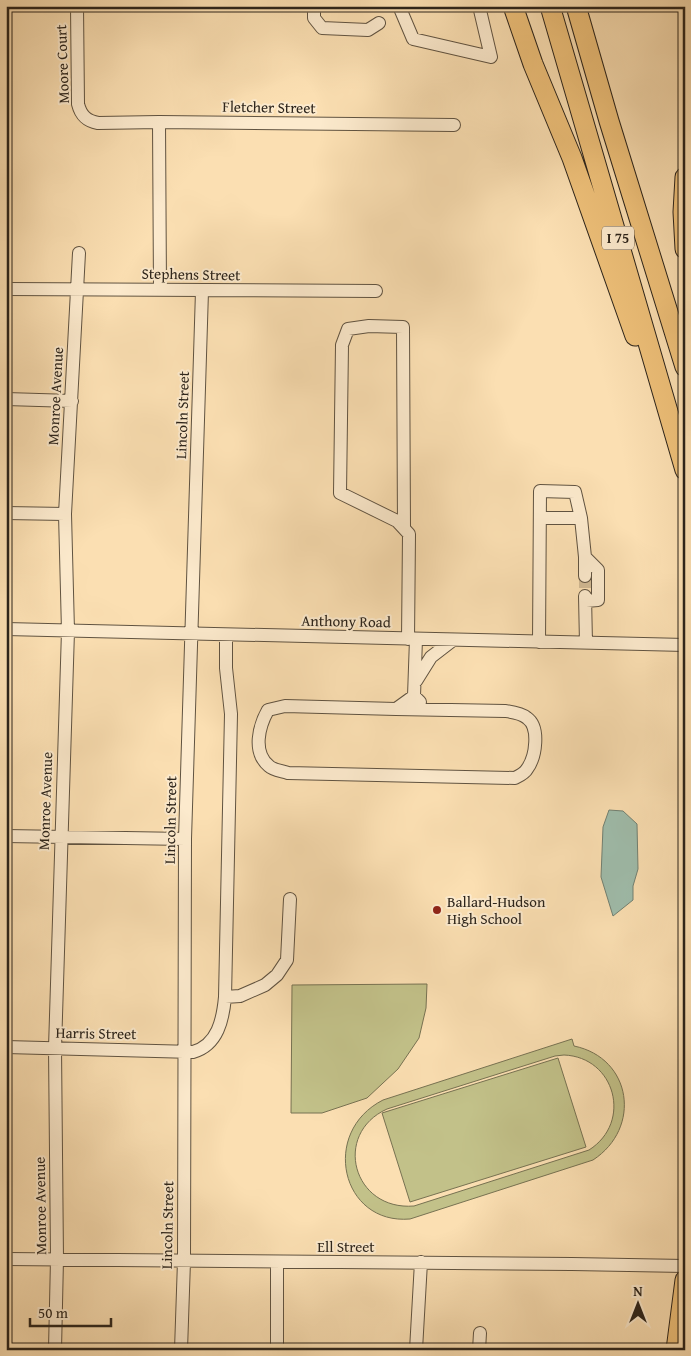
<svg xmlns="http://www.w3.org/2000/svg" width="691" height="1356" viewBox="0 0 691 1356" font-family="'Gentium Book Plus',serif">
<style>
.pitch{fill:#c2c189;stroke:#777252;fill-rule:evenodd}
.water{fill:#9fbdac;stroke:#718072}
.lines{fill:none;stroke-linecap:round;stroke-linejoin:round}
.minor-tunnel{stroke:#d2ba94;stroke-width:12;stroke-dasharray:12 6;stroke-linecap:butt}
.minor-casing{stroke:#605341;stroke-width:14}
.highway-casing{stroke:#2c241b;stroke-width:21}
.minor{stroke:#fceacd;stroke-width:12}
.highway{stroke:#eec079;stroke-width:19}
.poi-dot{fill:#8f2418;stroke:#fceacd;stroke-width:2}
.labels{text-anchor:middle;dominant-baseline:central;stroke-width:4;stroke-linejoin:round;paint-order:stroke}
.shield{fill:#fceacd;stroke:#6a5f50;stroke-width:1}
.shield-label{font-size:14px;font-weight:bold;fill:#2c241b}
.street-label{font-size:15px;fill:#2c241b;stroke:#fceacd}
.poi-label{font-size:15px;fill:#2c241b;stroke:#fceacd;text-anchor:start}
</style>
<rect width="100%" height="100%" fill="#fbdfb2"/>
<filter id="stains"><feTurbulence type="fractalNoise" baseFrequency=".004" numOctaves="4"/><feColorMatrix values="0 0 0 0 .2 0 0 0 0 .09 0 0 0 0 .02 0 0 0 .5 -.17"/></filter>
<radialGradient id="worn" r=".72"><stop offset=".6" stop-color="#630" stop-opacity="0"/><stop offset="1" stop-color="#630" stop-opacity=".3"/></radialGradient>
<!-- pitch -->
<path class="pitch" d="M 427,984 L 426,1008 L 419,1038 L 398,1069 L 367,1098 L 322,1113 L 291,1113 L 292,985 Z
M 572,1039 L 574,1046 C 632,1058 642,1128 593,1160 L 410,1219 C 341,1225 320,1132 383,1100 ZM 564,1055 C 615,1057 633,1122 589,1150 L 414,1206 C 353,1211 332,1134 387,1109 L 555,1056 Z
M 558,1058 L 586,1147 L 410,1202 L 382,1113 Z"/>
<!-- water -->
<path class="water" d="M 609,810 L 623,811 L 637,824 L 638,869 L 633,886 L 633,900 L 613,916 L 601,877 L 603,827 Z"/>
<g class="lines">
<!-- minor-tunnel -->
<path class="minor-tunnel" d="M 585,576 L 585,596"/>
<defs>
<path id="minor" d="M 77,6 L 78,104 C 81,116 87,121 98,123 L 159,122 L 454,125
M 314,6 L 314,18 L 322,28 L 368,30 L 379,23
M 399,6 L 413,39 L 491,57 L 479,6
M 159,122 L 160,289
M 6,289 L 376,291
M 6,399 L 72,401
M 6,513 L 65,514
M 540,518 L 581,518
M 404,528 L 403,327 L 369,326 L 348,329 L 342,345 L 340,493 L 397,521 L 409,534 L 408,639
M 585,557 L 585,576
M 585,596 L 586,643
M 6,629 L 685,645
M 416,639 L 414,696 L 420,702
M 539,642 L 540,491 L 575,492 L 581,518 L 585,557 L 598,570 L 598,600 L 586,601
M 416,681 L 431,657 L 453,640
M 396,709 L 505,711 C 512,712 521,713 527,718 C 540,727 536,757 527,769 C 525,773 519,776 515,778 L 288,773 C 282,771 273,770 269,766 C 252,752 259,726 268,710 L 285,706 L 396,709 L 414,696
M 6,836 L 185,839
M 225,997 L 240,996 L 265,985 L 277,975 L 287,960 L 290,899
M 6,1047 L 193,1052 C 218,1045 223,1019 225,997 L 231,714 L 226,668 L 226,635
M 6,1259 L 572,1264 L 685,1266
M 55,1350 L 57,1259 L 55,1048 L 68,631 L 65,514 L 79,253
M 181,1350 L 184,1261 L 185,839 L 202,291
M 277,1350 L 277,1262
M 416,1350 L 421,1262
M 479,1350 L 480,1333"/>
<path id="highway" d="M 513,6 L 533,64 L 572,158 L 635,336
M 550,6 L 685,470
M 576,6 L 609,121 L 685,367
M 685,177 L 683,212 L 685,249
M 676,1350 L 685,1280"/>
</defs>
<!-- minor casing -->
<use href="#minor" class="minor-casing"/>
<!-- highway casing -->
<use href="#highway" class="highway-casing"/>
<!-- minor -->
<use href="#minor" class="minor"/>
<!-- highway -->
<use href="#highway" class="highway"/>
</g>
<!-- markers -->
<circle class="poi-dot" cx="437" cy="910" r="5"/>
<g class="labels">
<!-- shield labels -->
<rect class="shield" x="602" y="226.5" width="32" height="23" rx="4"/>
<g class="shield-label">
<text x="618" y="238">I 75</text>
</g>
<!-- street labels -->
<g class="street-label">
<text transform="translate(62 64) rotate(-92)">Moore Court</text>
<text transform="translate(269 107) rotate(1)">Fletcher Street</text>
<text transform="translate(191 274) rotate(1)">Stephens Street</text>
<text transform="translate(55 396) rotate(-87)">Monroe Avenue</text>
<text transform="translate(182 415) rotate(-88)">Lincoln Street</text>
<text transform="translate(346 621) rotate(1)">Anthony Road</text>
<text transform="translate(45 801) rotate(-88)">Monroe Avenue</text>
<text transform="translate(170 820) rotate(-89)">Lincoln Street</text>
<text transform="translate(96 1033) rotate(1)">Harris Street</text>
<text transform="translate(40 1206) rotate(-91)">Monroe Avenue</text>
<text transform="translate(167 1225) rotate(-89)">Lincoln Street</text>
<text x="346" y="1246">Ell Street</text>
</g>
<!-- poi labels -->
<g class="poi-label">
<text x="447" y="901">Ballard-Hudson<tspan x="447" dy="17">High School</tspan></text>
</g>
</g>
<!-- margin -->
<rect width="691" height="1356" fill="none" stroke="#fbdfb2" stroke-width="25"/>
<rect x="8" y="8" width="676" height="1341" fill="none" stroke="#2c241b" stroke-width="2.5"/>
<rect x="12" y="12" width="666" height="1331" fill="none" stroke="#2c241b"/>
<!-- north arrow -->
<g transform="translate(638 1304)" stroke="#fceacd" stroke-width="4" paint-order="stroke">
<path d="M0-4L9 19L0 12L-9 19Z" fill="#2c241b"/>
<text y="-8" font-size="14" font-weight="bold" text-anchor="middle" fill="#2c241b">N</text>
</g>
<!-- scale -->
<path d="M30 1318v8h81v-8" fill="none" stroke="#2c241b" stroke-width="2.5"/>
<text x="38" y="1318" font-size="15" fill="#2c241b" stroke="#fceacd" stroke-width="4" paint-order="stroke">50 m</text>
<rect width="100%" height="100%" filter="url(#stains)"/>
<rect width="100%" height="100%" fill="url(#worn)"/>
</svg>
